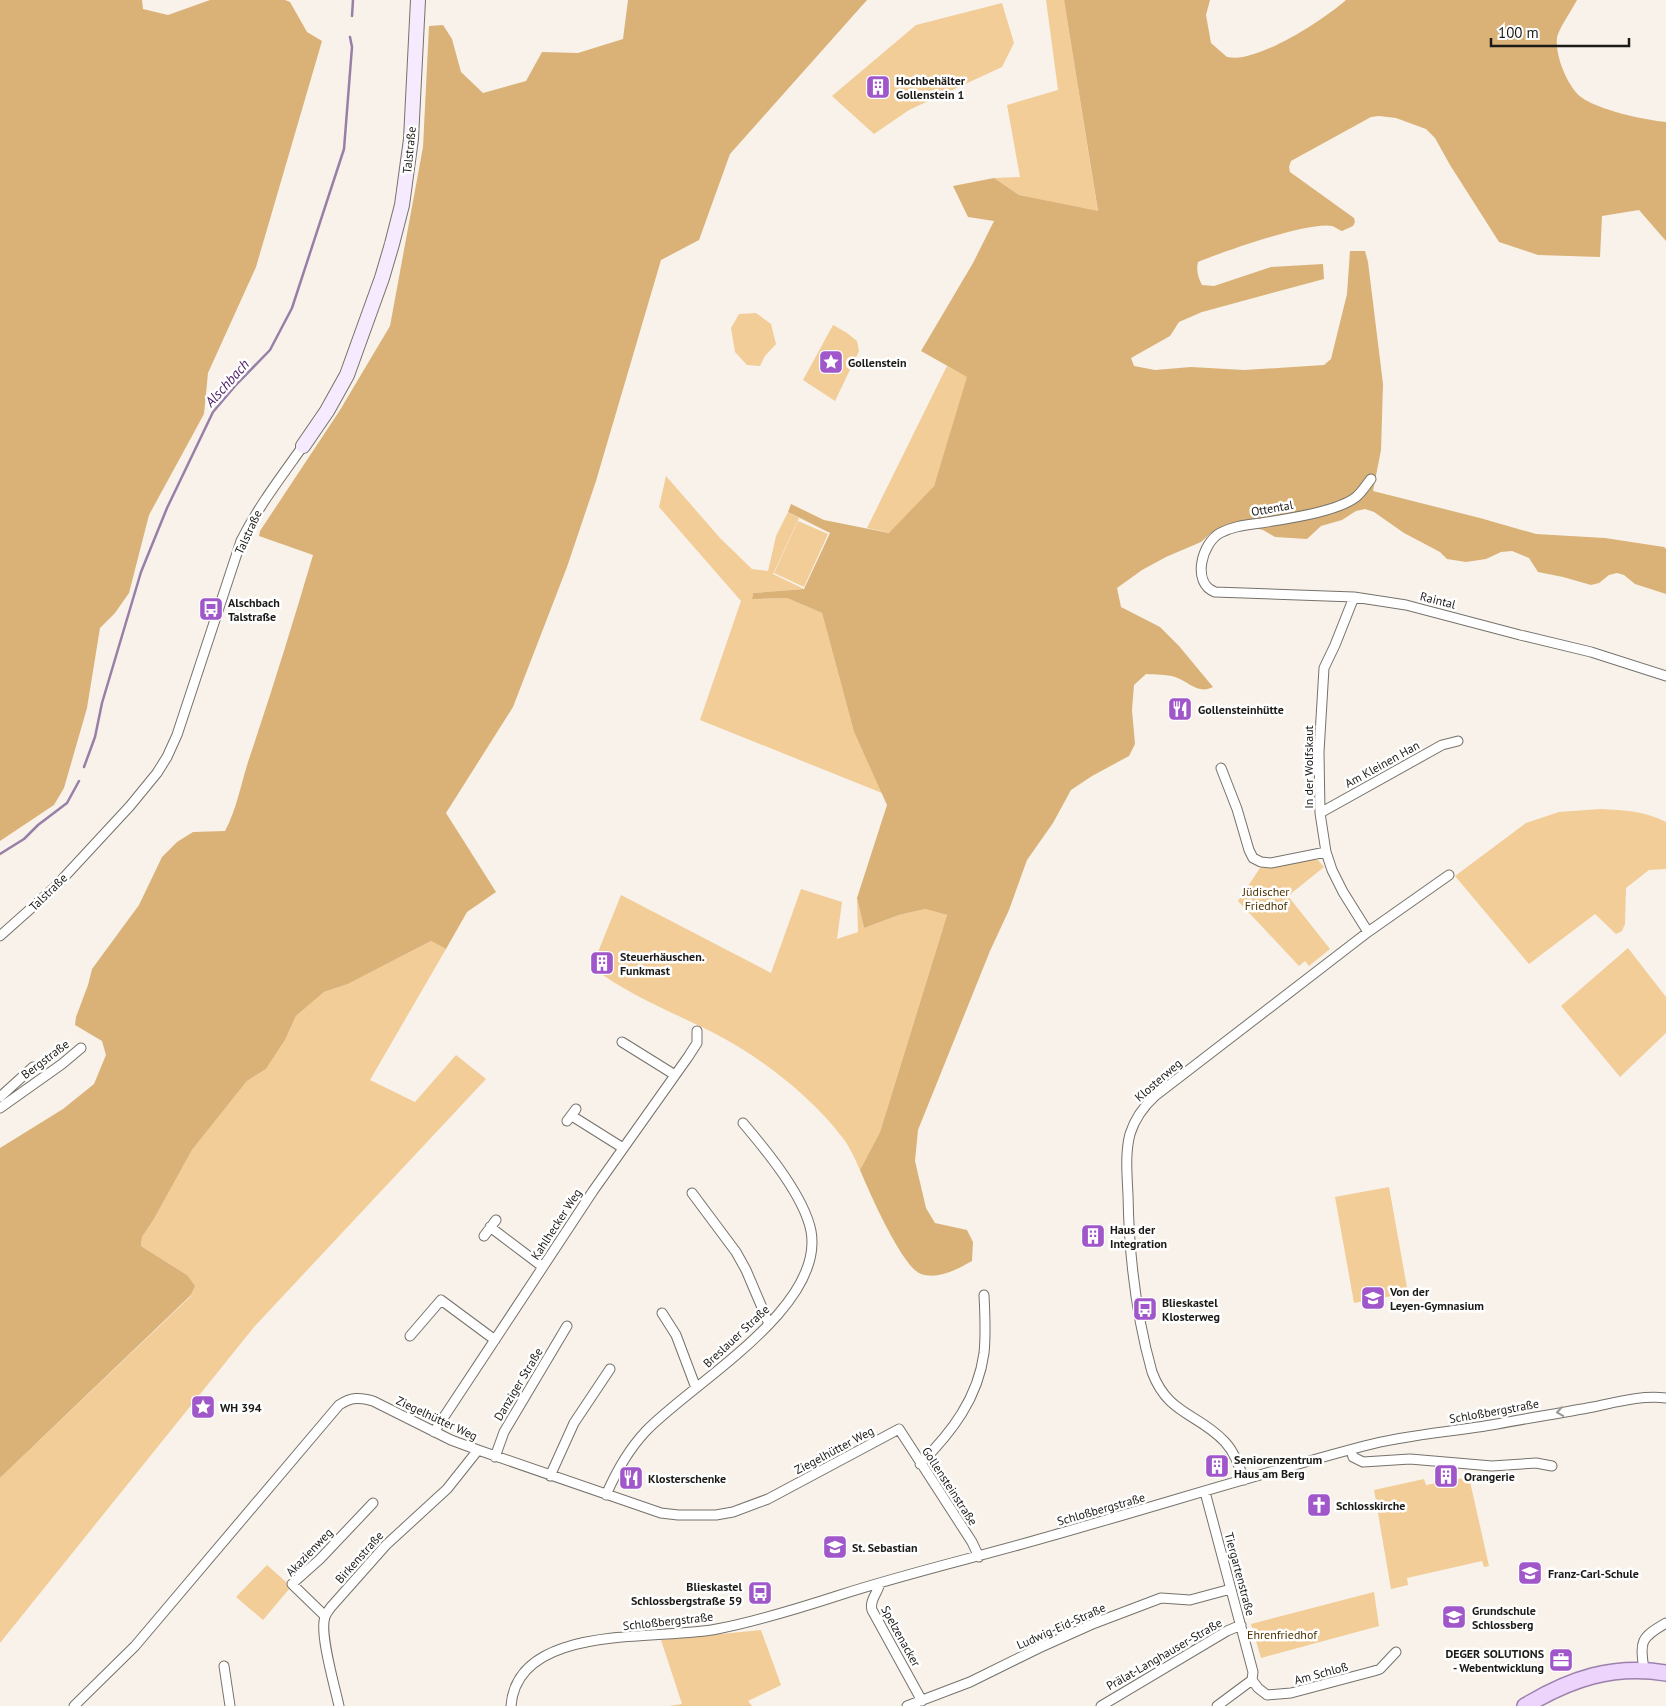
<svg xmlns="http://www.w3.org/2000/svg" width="1666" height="1706" viewBox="0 0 1666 1706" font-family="'PT Sans',sans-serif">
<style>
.green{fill:#f2cd97}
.forest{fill:#dab277}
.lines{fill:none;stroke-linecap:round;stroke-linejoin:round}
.stream{stroke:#987fa7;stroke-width:2.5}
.street-casing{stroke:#76726b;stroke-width:11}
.secondary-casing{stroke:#76726b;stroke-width:16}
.primary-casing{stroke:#9c81ac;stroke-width:18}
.street{stroke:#fff;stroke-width:9}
.secondary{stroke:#f6eafe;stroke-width:14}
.primary{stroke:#edd4fd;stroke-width:15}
.oneway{stroke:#999897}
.labels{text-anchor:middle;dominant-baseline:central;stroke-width:5;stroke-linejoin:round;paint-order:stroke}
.poi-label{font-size:12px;font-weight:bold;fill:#1c1b18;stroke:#fff;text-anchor:start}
.street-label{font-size:12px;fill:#1c1b18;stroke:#fff}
.park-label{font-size:12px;fill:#4c3200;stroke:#fff}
.water-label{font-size:14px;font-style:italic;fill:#4f2368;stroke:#fff}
</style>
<rect width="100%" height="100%" fill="#f8f2ea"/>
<!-- green -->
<path class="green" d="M 1046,0 L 1064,0 L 1098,212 L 1019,195 L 994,178 L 1020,177 L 1007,105 L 1058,90 Z
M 1002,3 L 1014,43 L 1002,67 L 909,110 L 874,134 L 832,96 L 916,25 Z
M 756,313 L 771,324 L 776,344 L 765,356 L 760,366 L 747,365 L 735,352 L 731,328 L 739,314 Z
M 833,325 L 847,333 L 857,341 L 859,351 L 835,401 L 803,380 Z
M 947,366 L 968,377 L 934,486 L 890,533 L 867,528 Z
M 666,476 L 720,538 L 752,569 L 768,571 L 776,536 L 788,512 L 799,518 L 773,574 L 804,589 L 753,593 L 752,599 L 787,598 L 822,613 L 854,732 L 882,793 L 700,720 L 741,601 L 659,507 Z
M 798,521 L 828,534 L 804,587 L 774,573 Z
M 1600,809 C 1625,810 1644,811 1666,822 L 1666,869 L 1649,870 L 1626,888 L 1625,924 L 1622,931 L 1616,934 L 1595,914 L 1529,964 L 1455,876 L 1526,823 L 1559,812 Z
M 1311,860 L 1318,860 L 1324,867 L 1288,896 L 1330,949 L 1309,966 L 1305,961 L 1299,966 L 1238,901 L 1260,868 Z
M 801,889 L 842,902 L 837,939 L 858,932 L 857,898 L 864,928 L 899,915 L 925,909 L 947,915 L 880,1132 L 860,1170 C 855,1159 850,1147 842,1137 C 810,1095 759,1056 712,1032 C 672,1012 628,995 592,967 L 621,895 L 771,973 Z
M 431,941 L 446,949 L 370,1080 L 415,1102 L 456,1055 L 486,1079 L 254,1327 L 0,1643 L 0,1478 L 191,1296 L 187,1275 L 141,1246 L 142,1237 L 154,1219 L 192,1150 L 247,1081 L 266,1069 L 285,1040 L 296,1016 L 324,992 L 348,984 Z
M 1628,948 L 1666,997 L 1666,1033 L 1620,1077 L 1561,1006 Z
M 1389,1187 L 1408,1293 L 1354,1303 L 1335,1197 Z
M 1469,1477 L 1489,1566 L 1484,1567 L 1482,1561 L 1407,1578 L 1408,1585 L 1391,1589 L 1374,1490 L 1424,1479 L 1426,1485 Z
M 267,1565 L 286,1582 L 290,1588 L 263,1620 L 236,1597 Z
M 1374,1592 L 1379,1626 L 1261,1658 L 1251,1624 Z
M 761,1630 L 781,1685 L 748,1701 L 752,1706 L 669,1706 L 682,1704 L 661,1640 Z"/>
<!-- forest -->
<path class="forest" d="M 0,0 L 142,0 L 143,9 L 168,15 L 210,0 L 285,0 L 290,2 L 307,32 L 322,41 L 256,267 L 208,373 L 204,414 L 149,515 L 129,593 L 115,613 L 100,628 L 87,708 L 64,788 L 54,805 L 0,841 Z
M 628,0 L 867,0 L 730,154 L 699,240 L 661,260 L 596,481 L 567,567 L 513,707 L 446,813 L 496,892 L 467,912 L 446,949 L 431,941 L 348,984 L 324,992 L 296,1016 L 285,1040 L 266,1069 L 247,1081 L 192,1150 L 154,1219 L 142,1237 L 141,1246 L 187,1275 L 195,1286 L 190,1296 L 0,1478 L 0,1148 L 63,1109 L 94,1084 L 106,1055 L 102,1041 L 75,1025 L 76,1017 L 88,985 L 92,969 L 139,905 L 162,857 L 177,842 L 193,832 L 225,831 C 237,809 241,783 249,759 C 272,691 293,623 313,555 L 259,536 L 260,531 L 340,410 L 390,326 L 423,147 L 429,26 L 443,25 L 452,39 L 461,72 L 483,93 L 526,81 L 542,52 L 578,53 L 623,39 Z
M 1064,0 L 1210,0 L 1206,15 L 1211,43 L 1227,57 C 1232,58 1238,58 1243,57 C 1274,51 1322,21 1346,0 L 1577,0 C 1573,8 1558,30 1557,38 C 1555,55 1567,86 1581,97 C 1598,110 1645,120 1666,122 L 1666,241 L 1639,210 L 1602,216 L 1600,257 L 1538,255 L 1499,242 L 1450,165 L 1435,138 L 1426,129 L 1396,118 L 1379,116 L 1371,117 L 1291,161 L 1289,167 L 1290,172 L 1354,218 L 1355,222 L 1353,226 L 1342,231 C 1339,230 1335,227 1332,226 C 1310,221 1222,252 1198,262 C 1196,271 1198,277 1202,285 L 1214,286 L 1271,267 L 1323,264 L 1324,279 L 1202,312 L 1179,322 L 1170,336 L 1131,358 L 1134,366 L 1155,370 L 1191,367 L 1244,370 L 1324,365 L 1331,359 L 1347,294 L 1350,251 L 1365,251 L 1368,262 L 1383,384 L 1381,450 L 1373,491 L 1480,518 L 1536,534 L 1605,538 L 1664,547 L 1666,549 L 1666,594 L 1635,584 L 1624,575 L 1617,573 L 1609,575 L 1599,583 L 1591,585 L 1563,577 L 1538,572 L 1529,558 L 1512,551 L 1501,552 L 1486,559 L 1466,562 L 1447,559 L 1440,552 L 1404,533 L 1374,512 L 1365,509 L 1356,511 L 1342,520 L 1321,526 L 1307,539 L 1275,537 L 1263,530 L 1240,524 L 1220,529 L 1211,533 L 1201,542 L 1166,557 L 1142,570 L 1117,588 L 1121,607 L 1160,627 L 1179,646 L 1213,687 C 1198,695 1188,681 1175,677 C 1166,674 1155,675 1146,674 L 1134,685 L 1132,710 L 1135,744 L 1129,756 L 1092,776 L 1071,790 L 1053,823 L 1027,860 L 1009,910 L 990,951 L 918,1130 L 915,1161 L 926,1208 L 935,1223 L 967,1230 L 973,1242 L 972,1261 C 958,1269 938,1280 921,1274 C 902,1267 869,1191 860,1170 L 880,1132 L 947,915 L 925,909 L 899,915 L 864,928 L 857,898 L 887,805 L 854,732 L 822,613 L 787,598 L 752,599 L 753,593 L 804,589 L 830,533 L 788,512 L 791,504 L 824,520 L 889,533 L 934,486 L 967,377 L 921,351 L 973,263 L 994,221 L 968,217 L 953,186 L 994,178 L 1019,195 L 1098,211 Z"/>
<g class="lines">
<!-- stream -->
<path class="stream" d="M 352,16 L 353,0
M 84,767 L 95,737 L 102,703 L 141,572 L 167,508 L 213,412 L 235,386 L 270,350 L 292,308 L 344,149 L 352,47 L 350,37
M 0,854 L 24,839 L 38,825 L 67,803 L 79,781"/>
<defs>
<path id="street" d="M 1371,479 C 1366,485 1362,492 1356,497 C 1337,512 1285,519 1261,523 C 1247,525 1233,526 1220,533 C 1202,543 1191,583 1215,592 L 1354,597 L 1406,605 L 1520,635 L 1591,652 L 1666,676
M 1354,597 L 1335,645 L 1324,668 L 1319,752 L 1320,813 L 1326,852 L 1332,870 L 1343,892 L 1368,932
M 1221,768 L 1237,809 L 1249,850 L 1253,858 L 1261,862 L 1271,863 L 1326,852
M 1320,813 L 1442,745 L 1458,741
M 0,936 L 55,887 L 130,806 L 157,773 L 167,757 L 177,735 L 241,541 C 258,507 281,477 303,446
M 622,1042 L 675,1075
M 0,1097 L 33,1067
M 0,1108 L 62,1064 L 81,1048
M 572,1116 L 623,1148
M 567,1121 L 576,1109
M 692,1193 L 736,1252 L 746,1270 L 769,1324
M 490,1227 L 543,1267
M 484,1236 L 496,1220
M 662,1313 L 676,1335 L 696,1388
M 410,1336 L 441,1300 L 495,1340
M 434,1432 L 593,1191 L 688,1057 L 697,1043 L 697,1031
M 1351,1450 L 1353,1457 L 1363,1462 L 1410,1459 L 1492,1466 L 1536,1463 L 1552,1466
M 495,1457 L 504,1432 L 567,1326
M 920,1464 C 952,1432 978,1398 984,1353 C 986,1334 985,1314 984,1295
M 550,1476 L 574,1423 L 610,1369
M 1244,1480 C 1239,1466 1235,1453 1225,1442 C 1198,1413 1168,1415 1152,1372 C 1136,1315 1129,1254 1128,1195 C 1127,1174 1125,1153 1130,1134 C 1135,1118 1143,1107 1155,1096 L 1368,932 L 1449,875
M 1205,1492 L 1253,1672 L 1252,1680 L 1217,1706
M 606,1495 C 616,1472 628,1450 646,1431 C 692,1383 825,1308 811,1231 C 804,1196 766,1150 743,1123
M 880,1583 C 878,1593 869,1600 872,1610 L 922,1701
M 325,1616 L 292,1584 L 320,1559 L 373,1503
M 224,1666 L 230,1706
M 1644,1670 C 1640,1641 1640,1638 1666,1623
M 1252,1680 L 1258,1688 L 1267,1695 L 1291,1693 L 1374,1671 L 1380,1669 L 1396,1652
M 74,1706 L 135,1646 L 339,1405 C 351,1397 360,1397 373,1401 L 451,1440 L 478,1450 L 661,1513 L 678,1515 L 716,1515 L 733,1512 L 768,1499 L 899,1429 L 972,1542 L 979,1557
M 339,1706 C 335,1687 319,1633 325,1617 C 326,1613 329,1610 331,1607 L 386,1545 L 447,1489 L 478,1450
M 511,1706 C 517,1622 659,1641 717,1629 C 758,1621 800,1608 840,1595 C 908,1573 978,1557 1047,1537 C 1153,1507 1258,1474 1364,1446 C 1408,1434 1453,1432 1497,1424 C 1529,1418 1561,1413 1593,1407 C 1617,1402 1642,1395 1666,1398
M 907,1706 L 970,1682 L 1039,1648 L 1095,1623 L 1161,1598 L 1190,1600 L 1231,1589
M 1101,1706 L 1227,1631 L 1241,1625"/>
<path id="secondary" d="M 303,446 L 327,411 L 347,375 L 382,278 L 392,244 L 402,205 L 411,139 L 418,0"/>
<path id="primary" d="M 1525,1706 C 1570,1679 1613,1664 1666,1673"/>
</defs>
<!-- street casing -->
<use href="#street" class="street-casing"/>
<!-- secondary casing -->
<use href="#secondary" class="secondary-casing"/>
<!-- primary casing -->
<use href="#primary" class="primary-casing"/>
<!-- street -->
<use href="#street" class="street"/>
<!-- secondary -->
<use href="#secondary" class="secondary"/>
<!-- primary -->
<use href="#primary" class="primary"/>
</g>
<!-- one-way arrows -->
<defs><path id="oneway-chevron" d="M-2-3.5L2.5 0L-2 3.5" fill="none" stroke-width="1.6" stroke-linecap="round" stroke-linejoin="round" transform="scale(1.25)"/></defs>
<use class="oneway" href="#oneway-chevron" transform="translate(1560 1412) rotate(171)"/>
<!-- icons -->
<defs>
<symbol id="building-square" viewBox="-11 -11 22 22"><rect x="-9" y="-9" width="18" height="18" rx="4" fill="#a057ca" stroke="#fff"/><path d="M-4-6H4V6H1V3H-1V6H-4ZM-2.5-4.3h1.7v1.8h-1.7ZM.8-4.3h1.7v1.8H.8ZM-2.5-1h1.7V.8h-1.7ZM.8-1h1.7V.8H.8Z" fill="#fff"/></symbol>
<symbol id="sight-square" viewBox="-11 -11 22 22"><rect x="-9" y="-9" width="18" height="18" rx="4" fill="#a057ca" stroke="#fff"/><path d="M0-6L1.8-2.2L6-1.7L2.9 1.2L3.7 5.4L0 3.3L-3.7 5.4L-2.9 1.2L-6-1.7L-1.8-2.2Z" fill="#fff"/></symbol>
<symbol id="bus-square" viewBox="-11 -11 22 22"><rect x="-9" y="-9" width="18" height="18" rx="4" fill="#a057ca" stroke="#fff"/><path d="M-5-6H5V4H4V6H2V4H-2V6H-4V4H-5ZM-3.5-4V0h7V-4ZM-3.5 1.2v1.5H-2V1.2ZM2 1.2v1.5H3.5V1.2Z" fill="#fff"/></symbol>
<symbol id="restaurant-square" viewBox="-11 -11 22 22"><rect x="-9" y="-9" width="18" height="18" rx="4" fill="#a057ca" stroke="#fff"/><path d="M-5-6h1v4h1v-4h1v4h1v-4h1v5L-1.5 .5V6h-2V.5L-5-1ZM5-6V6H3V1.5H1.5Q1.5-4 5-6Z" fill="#fff"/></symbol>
<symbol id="school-square" viewBox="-11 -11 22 22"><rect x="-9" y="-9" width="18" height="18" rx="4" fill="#a057ca" stroke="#fff"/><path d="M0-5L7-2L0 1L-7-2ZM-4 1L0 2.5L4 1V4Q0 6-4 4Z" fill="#fff"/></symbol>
<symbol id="church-square" viewBox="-11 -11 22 22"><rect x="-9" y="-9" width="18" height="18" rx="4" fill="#a057ca" stroke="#fff"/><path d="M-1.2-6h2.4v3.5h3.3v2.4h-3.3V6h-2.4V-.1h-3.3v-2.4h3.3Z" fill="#fff"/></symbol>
<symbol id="office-square" viewBox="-11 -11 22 22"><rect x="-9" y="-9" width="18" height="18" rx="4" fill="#a057ca" stroke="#fff"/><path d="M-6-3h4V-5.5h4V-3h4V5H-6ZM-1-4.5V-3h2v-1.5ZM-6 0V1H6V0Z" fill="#fff"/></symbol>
</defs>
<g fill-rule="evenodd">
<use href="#building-square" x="864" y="73" width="28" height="28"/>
<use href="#sight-square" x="817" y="348" width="28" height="28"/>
<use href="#bus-square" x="197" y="595" width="28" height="28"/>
<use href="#restaurant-square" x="1166" y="695" width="28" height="28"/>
<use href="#building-square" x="588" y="949" width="28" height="28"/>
<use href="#building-square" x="1079" y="1222" width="28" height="28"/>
<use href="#school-square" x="1359" y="1284" width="28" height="28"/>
<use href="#bus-square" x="1131" y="1295" width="28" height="28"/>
<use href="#sight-square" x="189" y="1393" width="28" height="28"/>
<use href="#building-square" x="1203" y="1452" width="28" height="28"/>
<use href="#building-square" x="1432" y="1462" width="28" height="28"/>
<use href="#restaurant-square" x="617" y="1464" width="28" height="28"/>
<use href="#church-square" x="1305" y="1491" width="28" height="28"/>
<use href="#school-square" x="821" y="1533" width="28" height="28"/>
<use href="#school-square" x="1516" y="1559" width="28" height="28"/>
<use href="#bus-square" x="746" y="1579" width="28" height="28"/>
<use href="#school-square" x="1440" y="1603" width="28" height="28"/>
<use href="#office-square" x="1547" y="1646" width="28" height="28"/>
</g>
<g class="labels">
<!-- poi labels -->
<g class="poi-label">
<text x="896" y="80">Hochbehälter<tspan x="896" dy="14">Gollenstein 1</tspan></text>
<text x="848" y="362">Gollenstein</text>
<text x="228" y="602">Alschbach<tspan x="228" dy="14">Talstraße</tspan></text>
<text x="1198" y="709">Gollensteinhütte</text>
<text x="620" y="956">Steuerhäuschen.<tspan x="620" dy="14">Funkmast</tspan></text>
<text x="1110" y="1229">Haus der<tspan x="1110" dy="14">Integration</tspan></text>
<text x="1390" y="1291">Von der<tspan x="1390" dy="14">Leyen-Gymnasium</tspan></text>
<text x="1162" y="1302">Blieskastel<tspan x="1162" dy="14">Klosterweg</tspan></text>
<text x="220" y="1407">WH 394</text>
<text x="1234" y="1459">Seniorenzentrum<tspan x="1234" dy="14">Haus am Berg</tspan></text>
<text x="1464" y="1476">Orangerie</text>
<text x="648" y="1478">Klosterschenke</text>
<text x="1336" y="1505">Schlosskirche</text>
<text x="852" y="1547">St. Sebastian</text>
<text x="1548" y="1573">Franz-Carl-Schule</text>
<text x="742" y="1586" text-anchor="end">Blieskastel<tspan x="742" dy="14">Schlossbergstraße 59</tspan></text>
<text x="1472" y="1610">Grundschule<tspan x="1472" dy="14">Schlossberg</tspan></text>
<text x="1544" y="1653" text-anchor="end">DEGER SOLUTIONS<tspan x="1544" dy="14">- Webentwicklung</tspan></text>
</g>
<!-- street labels -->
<g class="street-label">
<text transform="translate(409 150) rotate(-84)">Talstraße</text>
<text transform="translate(1272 508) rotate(-10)">Ottental</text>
<text transform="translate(248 532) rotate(-65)">Talstraße</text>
<text transform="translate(1438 600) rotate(14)">Raintal</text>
<text transform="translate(1382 764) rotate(-29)">Am Kleinen Han</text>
<text transform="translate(1308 767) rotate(-90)">In der Wolfskaut</text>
<text transform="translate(48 892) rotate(-44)">Talstraße</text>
<text transform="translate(45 1059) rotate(-37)">Bergstraße</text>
<text transform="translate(1158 1080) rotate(-41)">Klosterweg</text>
<text transform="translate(556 1224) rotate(-57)">Kahlhecker Weg</text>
<text transform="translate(736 1336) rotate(-43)">Breslauer Straße</text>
<text transform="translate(518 1384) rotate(-59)">Danziger Straße</text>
<text transform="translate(1494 1411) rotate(-10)">Schloßbergstraße</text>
<text transform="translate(437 1418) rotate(25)">Ziegelhütter Weg</text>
<text transform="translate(834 1450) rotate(-28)">Ziegelhütter Weg</text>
<text transform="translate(950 1486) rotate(57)">Gollensteinstraße</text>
<text transform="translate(1101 1509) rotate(-16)">Schloßbergstraße</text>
<text transform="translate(309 1552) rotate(-46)">Akazienweg</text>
<text transform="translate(359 1557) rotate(-48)">Birkenstraße</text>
<text transform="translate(1240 1574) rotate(75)">Tiergartenstraße</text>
<text transform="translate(668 1621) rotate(-6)">Schloßbergstraße</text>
<text transform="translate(1061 1626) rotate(-24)">Ludwig-Eid-Straße</text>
<text transform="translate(901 1636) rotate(61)">Spelzenacker</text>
<text transform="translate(1164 1654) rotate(-30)">Prälat-Langhauser-Straße</text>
<text transform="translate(1321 1673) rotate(-15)">Am Schloß</text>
</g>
<!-- park labels -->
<g class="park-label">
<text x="1266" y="891">Jüdischer<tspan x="1266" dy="14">Friedhof</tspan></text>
<text x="1282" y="1634">Ehrenfriedhof</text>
</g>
<!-- water labels -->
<g class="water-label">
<text transform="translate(227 383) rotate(-48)">Alschbach</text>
</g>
</g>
<!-- scale -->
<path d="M1491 38v8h138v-8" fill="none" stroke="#1c1b18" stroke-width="2.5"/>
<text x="1498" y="38" font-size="15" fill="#1c1b18" stroke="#ffffff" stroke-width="4" paint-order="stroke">100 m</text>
</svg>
